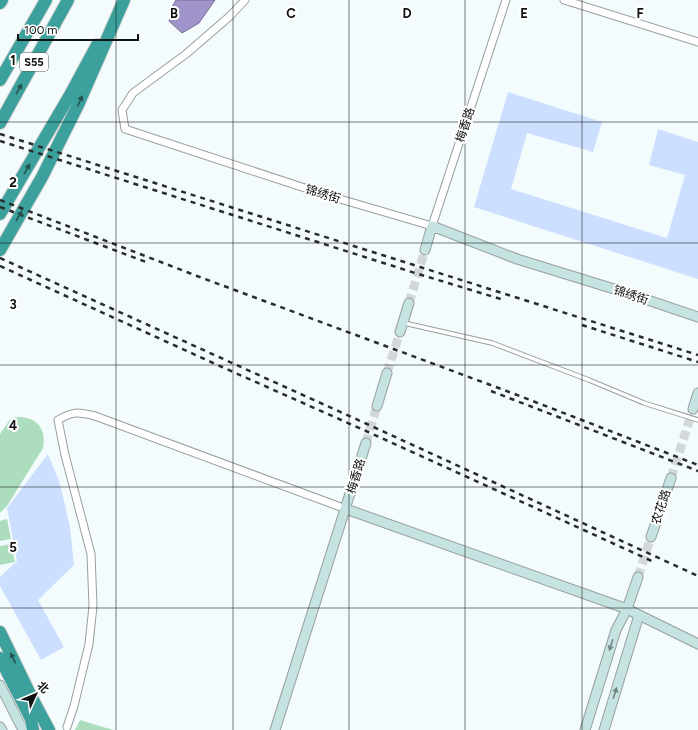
<svg xmlns="http://www.w3.org/2000/svg" width="698" height="730" viewBox="0 0 698 730" font-family="Figtree,'Noto Sans SC',sans-serif">
<style>
.green{fill:#acddbd}
.water{fill:#a194ca;stroke:#766d93}
.building{fill:#ccdffe}
.lines{fill:none;stroke-linecap:round;stroke-linejoin:round}
.secondary-tunnel{stroke:#d2d8da;stroke-width:9;stroke-dasharray:9 4.5;stroke-linecap:butt}
.lane-casing{stroke:#999fa1;stroke-width:5.5}
.street-casing{stroke:#999fa1;stroke-width:9}
.secondary-casing{stroke:#999fa1;stroke-width:11}
.highway-casing{stroke:#d4d4d4;stroke-width:14}
.lane{stroke:#fff;stroke-width:3.5}
.street{stroke:#fff;stroke-width:7}
.secondary{stroke:#c4e3e1;stroke-width:9}
.highway{stroke:#3ca19c;stroke-width:12}
.rail{stroke:#292c2c;stroke-width:2.5;stroke-dasharray:5 5;stroke-linecap:butt}
.oneway{fill:#245250}
.oneway2{fill:#738584}
.grid{fill:none;stroke:#101212;stroke-width:1;stroke-opacity:0.55}
.labels{text-anchor:middle;dominant-baseline:central;stroke-width:4;stroke-linejoin:round;paint-order:stroke}
.shield{fill:#fff;stroke:#585959;stroke-width:1}
.shield-label{font-size:11px;font-weight:bold;fill:#101212}
.street-label{font-size:12px;fill:#101212;stroke:#fff}
.grid-label{font-size:13px;text-anchor:middle;font-weight:bold;fill:#101212;stroke:#fff;stroke-width:4;stroke-linejoin:round;paint-order:stroke}
</style>
<rect width="100%" height="100%" fill="#f4fbfd"/>
<!-- green -->
<path class="green" d="M 16,417 C 36,416 47,428 43,448 L 7,506 L 0,513 L 0,434 L 9,421 Z
M 7,519 L 11,539 L 0,541 L 0,521 Z
M 11,544 L 15,562 L 0,565 L 0,546 Z
M 80,720 L 113,730 L 75,730 Z"/>
<!-- water -->
<path class="water" d="M 176,0 L 215,0 L 199,23 L 182,33 L 169,21 L 173,5 Z"/>
<!-- building -->
<path class="building" d="M 508,92 L 602,122 L 593,152 L 527,133 L 511,189 L 667,238 L 685,175 L 649,165 L 658,129 L 698,142 L 698,279 L 474,207 Z
M 48,454 L 60,484 L 70,527 L 74,565 L 38,600 L 64,647 L 41,660 L 0,586 L 0,577 L 17,561 L 7,508 Z"/>
<g class="lines">
<!-- secondary-tunnel -->
<path class="secondary-tunnel" d="M 409,303 L 425,250
M 387,373 L 400,332
M 366,443 L 377,406
M 671,478 L 693,409
M 638,577 L 651,537"/>
<defs>
<path id="lane" d="M 404,323 L 492,343 L 589,380 L 644,403 L 698,420"/>
<path id="street" d="M 245,0 L 230,16 L 186,54 L 133,93 L 122,110 L 125,129 L 323,194 L 432,226 L 506,0
M 564,0 L 698,42
M 67,727 L 74,706 L 89,644 L 93,606 L 91,554 L 65,455 L 58,420 C 73,411 78,412 95,416 L 346,509"/>
<path id="secondary" d="M 425,250 L 432,226 L 517,259 L 627,293 L 698,317
M 400,332 L 409,303
M 377,406 L 387,373
M 693,409 L 698,393
M 346,509 L 627,609 L 698,644
M 651,537 L 671,478
M 0,685 L 23,730
M 0,727 L 2,730
M 275,730 L 366,443
M 585,730 L 616,630 L 627,609 L 638,577
M 604,730 L 639,615"/>
<path id="highway" d="M 0,3 L 2,0
M 0,80 L 46,0
M 0,123 L 68,0
M 0,214 L 70,95 L 97,45
M 0,250 L 42,177 L 78,105 L 124,0
M 0,632 L 32,698 L 49,730
M 0,658 L 31,719 L 33,730"/>
</defs>
<!-- lane casing -->
<use href="#lane" class="lane-casing"/>
<!-- street casing -->
<use href="#street" class="street-casing"/>
<!-- secondary casing -->
<use href="#secondary" class="secondary-casing"/>
<!-- highway casing -->
<use href="#highway" class="highway-casing"/>
<!-- lane -->
<use href="#lane" class="lane"/>
<!-- street -->
<use href="#street" class="street"/>
<!-- secondary -->
<use href="#secondary" class="secondary"/>
<!-- highway -->
<use href="#highway" class="highway"/>
<!-- rail -->
<path class="rail" d="M 0,134 L 698,355
M 0,141 L 415,273 L 504,300
M 0,200 L 197,276 L 512,393 L 698,465
M 0,207 L 146,262
M 0,258 L 367,424 L 698,576
M 0,266 L 222,367 L 366,431 L 654,562
M 582,325 L 698,362
M 491,391 L 698,471"/>
</g>
<!-- one-way arrows -->
<defs><path id="oneway-solid" d="M-6-.8H1V-3.2L6.5 0L1 3.2V.8H-6Z"/></defs>
<g class="oneway">
<use href="#oneway-solid" transform="translate(19 89) rotate(-61)"/>
<use href="#oneway-solid" transform="translate(80 101) rotate(-66)"/>
<use href="#oneway-solid" transform="translate(27 169) rotate(-60)"/>
<use href="#oneway-solid" transform="translate(19 216) rotate(-60)"/>
<use href="#oneway-solid" transform="translate(13 658) rotate(-116)"/>
</g>
<g class="oneway2">
<use href="#oneway-solid" transform="translate(611 645) rotate(107)"/>
<use href="#oneway-solid" transform="translate(615 693) rotate(-72)"/>
</g>
<!-- grid -->
<path class="grid" d="M 116,0 L 116,730M 233,0 L 233,730M 349,0 L 349,730M 465,0 L 465,730M 582,0 L 582,730M 0,122 L 698,122M 0,243 L 698,243M 0,365 L 698,365M 0,487 L 698,487M 0,608 L 698,608"/>
<g class="labels">
<!-- shield labels -->
<rect class="shield" x="20" y="53" width="28" height="18" rx="3"/>
<g class="shield-label">
<text x="34" y="62">S55</text>
</g>
<!-- street labels -->
<g class="street-label">
<text transform="translate(465 125) rotate(-72)">梅香路</text>
<text transform="translate(323 194) rotate(17)">锦绣街</text>
<text transform="translate(631 295) rotate(18)">锦绣街</text>
<text transform="translate(356 476) rotate(-73)">梅香路</text>
<text transform="translate(661 507) rotate(-72)">农花路</text>
</g>
</g>
<g class="grid-label">
<text x="174" y="18">B</text>
<text x="291" y="18">C</text>
<text x="407" y="18">D</text>
<text x="524" y="18">E</text>
<text x="640" y="18">F</text>
<text x="13" y="65">1</text>
<text x="13" y="187">2</text>
<text x="13" y="309">3</text>
<text x="13" y="430">4</text>
<text x="13" y="552">5</text>
</g>
<!-- north arrow -->
<g transform="translate(36 694) rotate(46)" stroke="#ffffff" stroke-width="3" paint-order="stroke">
<path d="M0-3L7 15L0 10L-7 15Z" fill="#101212"/>
<text y="-6" font-size="11" font-weight="bold" text-anchor="middle" fill="#101212">北</text>
</g>
<!-- scale -->
<path d="M18 34v6h120v-6" fill="none" stroke="#101212" stroke-width="2"/>
<text x="24" y="34" font-size="12" fill="#101212" stroke="#ffffff" stroke-width="3" paint-order="stroke">100 m</text>
</svg>
